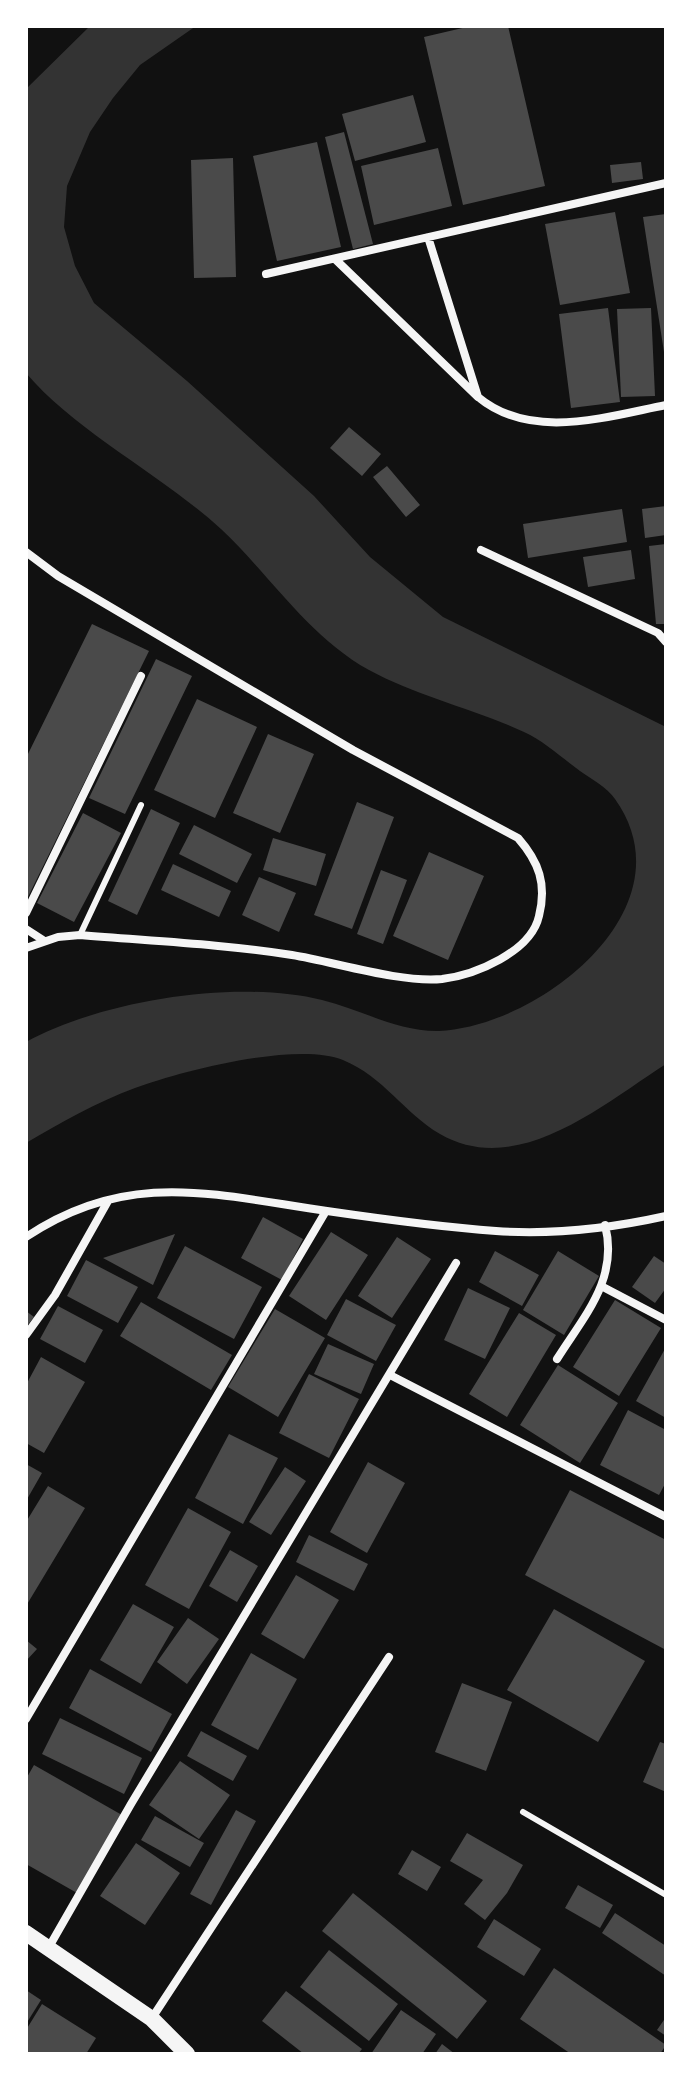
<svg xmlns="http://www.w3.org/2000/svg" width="692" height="2080" viewBox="0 0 692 2080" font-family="'Sofia Sans Condensed',sans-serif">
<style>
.water{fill:#333}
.building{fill:#4a4a4a}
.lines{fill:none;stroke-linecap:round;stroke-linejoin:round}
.service{stroke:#f5f5f5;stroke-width:6}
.minor{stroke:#f5f5f5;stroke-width:8}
.secondary{stroke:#f5f5f5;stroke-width:16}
</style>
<rect width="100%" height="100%" fill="#111"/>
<!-- water -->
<path class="water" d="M 90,26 L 196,26 L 140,65 L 113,98 L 90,132 L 67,186 L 64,227 L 75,266 L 94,303 L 187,381 L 314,496 L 370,557 L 443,617 L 666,727 L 666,1064 C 603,1104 518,1179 440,1134 C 404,1113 384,1077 343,1060 C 297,1041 181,1071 135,1088 C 97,1102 60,1123 26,1143 L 26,1042 C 103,1000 236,979 322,1000 C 360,1009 398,1032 439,1031 C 541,1026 692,907 615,799 C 607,787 591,779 580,771 C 562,758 544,741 524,732 C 474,709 417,696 369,670 C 307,635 271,576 221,529 C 161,474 76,432 26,373 L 26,89 Z"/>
<!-- building -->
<path class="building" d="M 471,26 L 508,26 L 545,186 L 463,205 L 424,37 Z
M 413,95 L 426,142 L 355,161 L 342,114 Z
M 344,132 L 373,244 L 353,249 L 325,137 Z
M 317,142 L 341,247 L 277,261 L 253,156 Z
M 438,148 L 452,206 L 374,225 L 361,166 Z
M 233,158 L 236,277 L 194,278 L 191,160 Z
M 641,162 L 643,179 L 612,183 L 610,165 Z
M 615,212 L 630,293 L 560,305 L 545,224 Z
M 666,214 L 666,352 L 664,352 L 643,217 Z
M 608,308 L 620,402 L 571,408 L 559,314 Z
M 651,308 L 655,396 L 621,397 L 617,309 Z
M 349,427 L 381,454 L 362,476 L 330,448 Z
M 387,466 L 420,505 L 406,517 L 373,477 Z
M 666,506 L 666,535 L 645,538 L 642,509 Z
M 622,509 L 627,542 L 528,558 L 523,524 Z
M 666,544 L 666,624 L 656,624 L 649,546 Z
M 631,550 L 635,579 L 588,587 L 583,557 Z
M 92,624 L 149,651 L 26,901 L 26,758 Z
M 156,659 L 192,676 L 125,814 L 89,798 Z
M 197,699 L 257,727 L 215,818 L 154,790 Z
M 268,734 L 314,754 L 280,833 L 233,813 Z
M 357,802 L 394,817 L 352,929 L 314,915 Z
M 151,809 L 180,823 L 137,915 L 108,901 Z
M 83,813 L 121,833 L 74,922 L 37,903 Z
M 194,825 L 252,854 L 237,883 L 179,854 Z
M 273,838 L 326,854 L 316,886 L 263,870 Z
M 429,852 L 484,876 L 448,960 L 393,936 Z
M 173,864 L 231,891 L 219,917 L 161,890 Z
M 381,870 L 407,880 L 383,944 L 357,934 Z
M 259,877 L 296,893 L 279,932 L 242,915 Z
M 263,1217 L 303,1239 L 282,1280 L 241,1258 Z
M 331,1232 L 368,1255 L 326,1320 L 289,1296 Z
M 175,1234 L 153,1285 L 103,1258 Z
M 397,1237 L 431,1259 L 392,1318 L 358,1296 Z
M 185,1246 L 262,1287 L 234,1339 L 157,1298 Z
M 495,1251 L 539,1275 L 522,1306 L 479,1282 Z
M 558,1251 L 599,1276 L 564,1335 L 523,1310 Z
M 654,1256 L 666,1264 L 666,1288 L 655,1303 L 632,1287 Z
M 86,1260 L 138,1287 L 118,1323 L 67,1296 Z
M 468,1288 L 510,1308 L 485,1359 L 444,1340 Z
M 346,1299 L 396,1325 L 376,1361 L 327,1335 Z
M 615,1300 L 661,1328 L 619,1396 L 573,1367 Z
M 141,1302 L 232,1355 L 211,1390 L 120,1336 Z
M 58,1306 L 103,1330 L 85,1363 L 40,1339 Z
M 275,1309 L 325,1338 L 278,1417 L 228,1387 Z
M 26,1311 L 34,1317 L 26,1327 Z
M 519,1313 L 556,1335 L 507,1417 L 469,1394 Z
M 328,1344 L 374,1364 L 361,1394 L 314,1374 Z
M 666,1347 L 666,1418 L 636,1401 Z
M 41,1357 L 85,1382 L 44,1453 L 26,1443 L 26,1385 Z
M 558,1365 L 618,1403 L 580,1463 L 520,1425 Z
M 309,1374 L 359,1399 L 329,1458 L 279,1433 Z
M 628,1410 L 666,1430 L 666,1482 L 659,1495 L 600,1465 Z
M 229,1434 L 278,1458 L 243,1524 L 195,1498 Z
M 368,1462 L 405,1483 L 367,1553 L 330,1532 Z
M 26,1464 L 42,1473 L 26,1501 Z
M 285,1467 L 306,1481 L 271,1535 L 249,1522 Z
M 48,1486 L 85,1508 L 26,1606 L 26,1522 Z
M 570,1490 L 666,1540 L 666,1650 L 525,1575 Z
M 188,1508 L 231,1532 L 189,1609 L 145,1585 Z
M 309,1535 L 368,1564 L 354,1591 L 296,1562 Z
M 230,1550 L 258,1566 L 237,1602 L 209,1586 Z
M 296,1575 L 339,1600 L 304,1659 L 261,1634 Z
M 133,1604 L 174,1627 L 141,1684 L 100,1660 Z
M 554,1609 L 645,1661 L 598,1742 L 507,1690 Z
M 188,1618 L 219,1639 L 187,1684 L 157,1662 Z
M 26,1640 L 37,1649 L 26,1661 Z
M 251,1653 L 297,1679 L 258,1750 L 211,1725 Z
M 90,1669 L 172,1714 L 151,1752 L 69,1708 Z
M 462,1683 L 512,1702 L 486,1771 L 435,1752 Z
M 60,1718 L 142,1758 L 124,1794 L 42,1754 Z
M 201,1731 L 247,1756 L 233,1781 L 187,1756 Z
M 660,1742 L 666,1744 L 666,1792 L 643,1782 Z
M 180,1761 L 230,1795 L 199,1839 L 149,1805 Z
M 34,1765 L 122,1815 L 77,1893 L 26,1864 L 26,1779 Z
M 236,1810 L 256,1821 L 211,1905 L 190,1894 Z
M 155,1816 L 204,1843 L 190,1867 L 141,1840 Z
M 467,1833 L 523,1865 L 507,1893 L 485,1920 L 464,1904 L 483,1880 L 450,1861 Z
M 136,1843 L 180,1873 L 145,1925 L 100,1896 Z
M 412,1850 L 441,1867 L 427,1891 L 398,1874 Z
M 578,1885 L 613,1905 L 600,1928 L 565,1908 Z
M 353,1893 L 487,2001 L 457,2039 L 322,1931 Z
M 615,1913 L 666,1946 L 666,1976 L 602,1933 Z
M 494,1919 L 541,1949 L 524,1976 L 477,1947 Z
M 329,1950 L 398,2004 L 369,2041 L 300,1987 Z
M 554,1968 L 666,2045 L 660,2054 L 571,2054 L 520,2019 Z
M 26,1990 L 41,2000 L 26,2024 Z
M 286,1991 L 362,2049 L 358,2054 L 304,2054 L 262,2021 Z
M 42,2004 L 96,2038 L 86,2054 L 26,2054 L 26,2030 Z
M 401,2010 L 436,2034 L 422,2054 L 371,2054 Z
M 666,2017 L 666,2036 L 657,2030 Z
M 442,2044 L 455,2054 L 435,2054 Z"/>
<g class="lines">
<!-- service -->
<path class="service" d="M 80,935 L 141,805
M 523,1812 L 666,1895"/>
<!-- minor -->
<path class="minor" d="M 428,237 L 478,397 C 531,441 605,417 666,405
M 335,259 L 478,397
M 266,274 L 666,183
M 481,550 L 658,633 L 666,642
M 26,552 L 58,576 L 353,750 L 518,838 C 539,862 547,884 539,916 C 531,952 475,975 442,979 C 400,983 335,962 292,955 C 222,944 150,941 80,935 L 58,937 L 26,948
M 26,913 L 141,676
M 26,929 L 43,940
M 26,1237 C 129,1168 215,1195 327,1211 C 382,1219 440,1227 496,1231 C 552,1235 612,1228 666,1216
M 603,1287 L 666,1320
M 26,1335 L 55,1295 L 108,1201
M 557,1359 C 584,1316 619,1279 605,1225
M 390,1375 L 666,1517
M 26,1719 L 326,1211
M 49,1947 L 131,1804 L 456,1263
M 152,2018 L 389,1657"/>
<!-- secondary -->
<path class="secondary" d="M 26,1933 L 152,2019 L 187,2054"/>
</g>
<!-- border -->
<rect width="692" height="2080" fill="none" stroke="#ffffff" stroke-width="56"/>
</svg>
